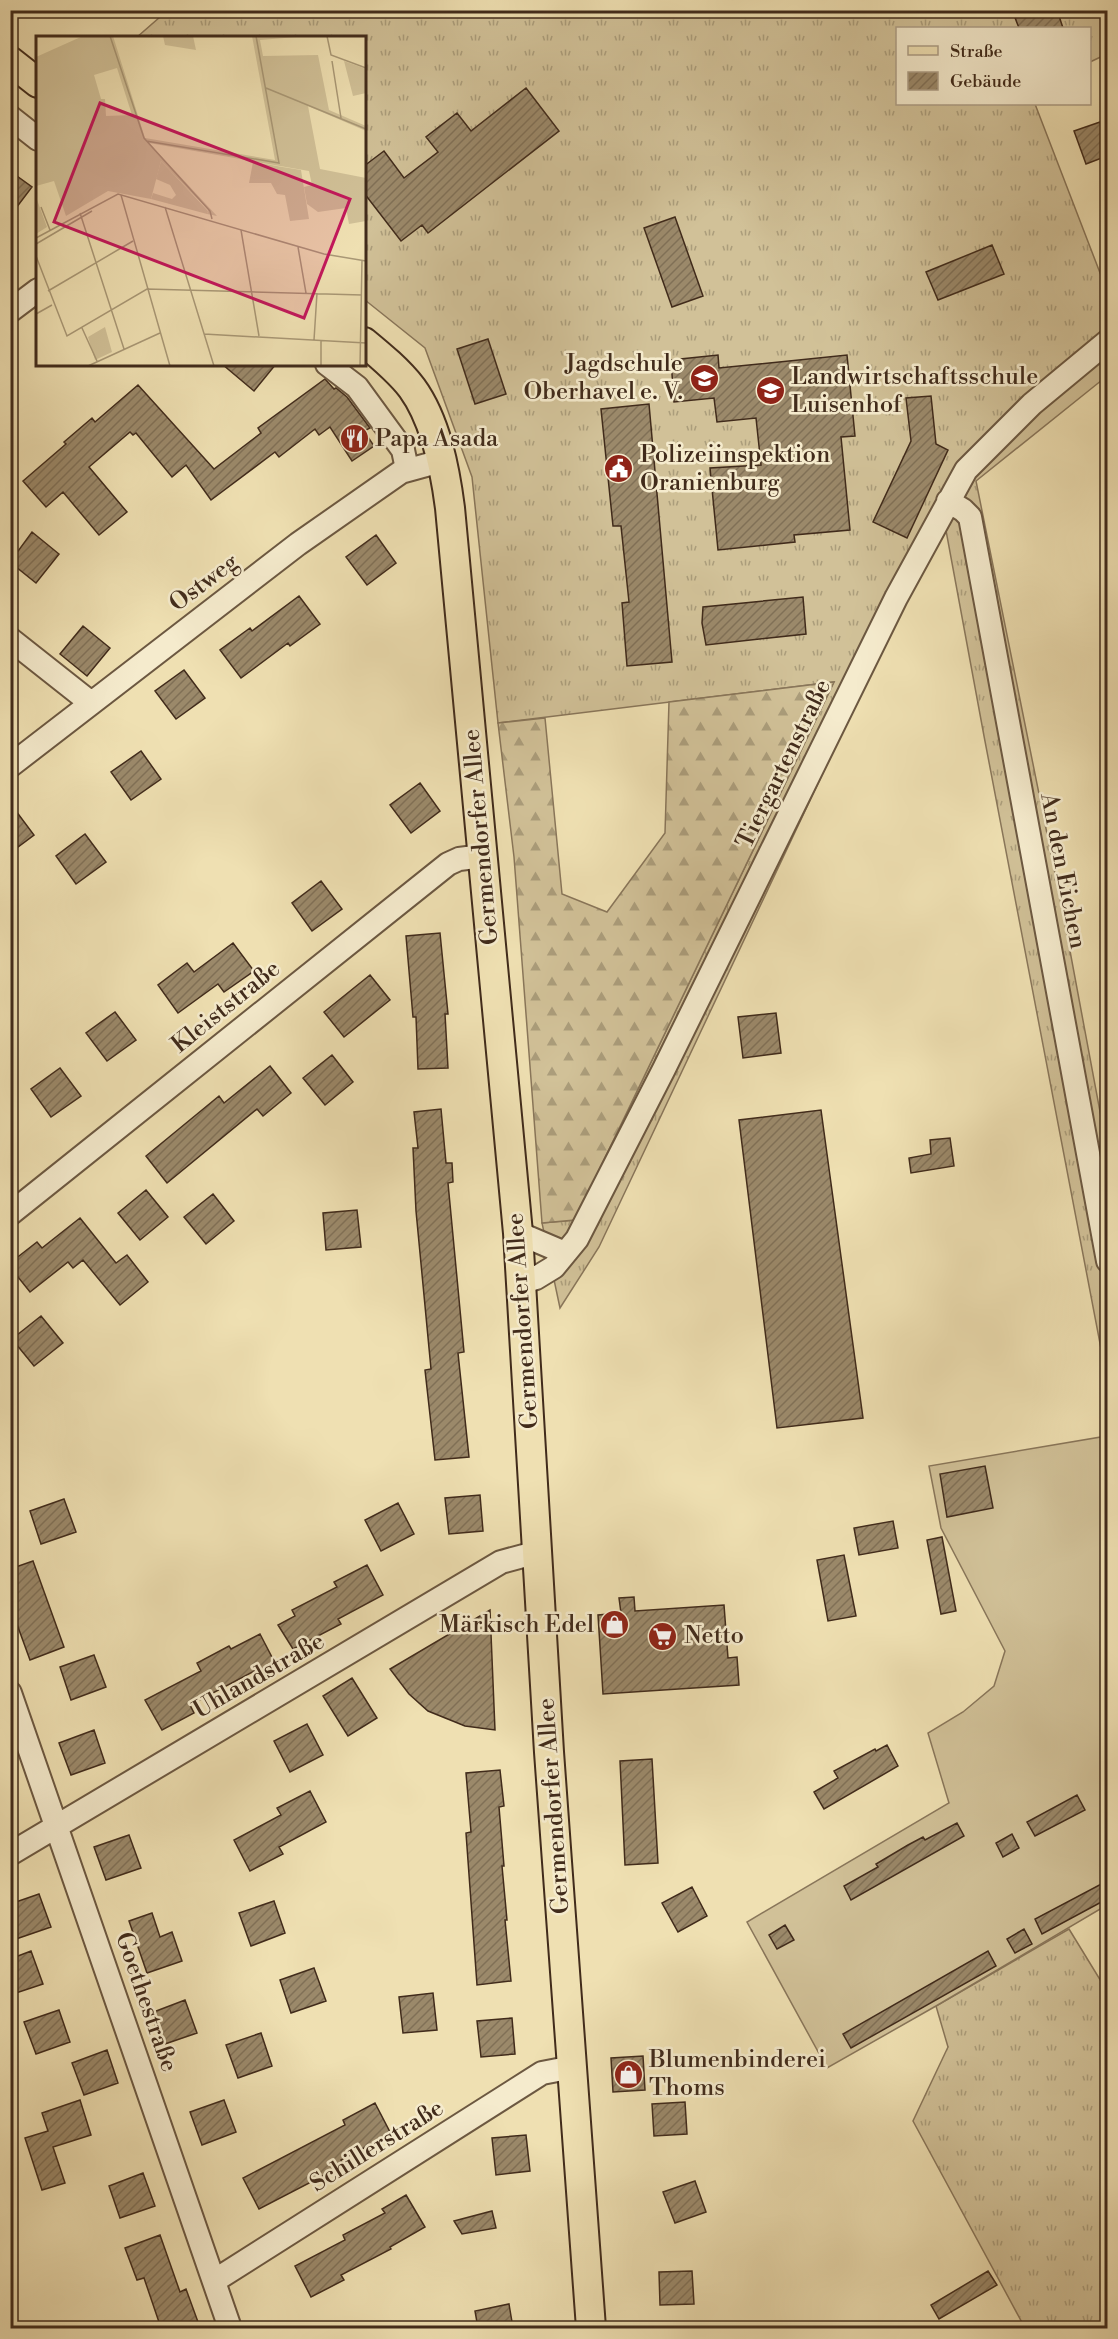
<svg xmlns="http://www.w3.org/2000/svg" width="1118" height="2339" viewBox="0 0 1118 2339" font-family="'Libre Bodoni',serif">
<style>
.grass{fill:url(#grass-tufts);stroke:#89765a;stroke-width:1.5}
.forest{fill:url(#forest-firs);stroke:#89765a;stroke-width:1.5}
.garden{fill:#d1c198;stroke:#89765a;stroke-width:1.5}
.building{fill:url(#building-hatch);stroke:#412b1b;stroke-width:1.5}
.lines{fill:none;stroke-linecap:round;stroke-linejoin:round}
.minor-casing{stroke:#6c5841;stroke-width:26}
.major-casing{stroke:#412b1b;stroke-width:32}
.minor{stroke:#f5ebcd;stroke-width:22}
.major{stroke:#efe0b2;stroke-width:28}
.labels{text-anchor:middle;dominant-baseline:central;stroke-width:5;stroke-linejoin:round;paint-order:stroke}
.poi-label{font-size:24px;fill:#412b1b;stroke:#f5ebcd;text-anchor:start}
.street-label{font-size:24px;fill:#412b1b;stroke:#f5ebcd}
.inset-road{fill:none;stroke:#a99876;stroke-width:1.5}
.view{fill:#c2185b;fill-opacity:0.15;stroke:#c2185b;stroke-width:3}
.inset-edge{fill:none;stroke:#412b1b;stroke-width:3}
</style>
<defs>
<pattern id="grass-tufts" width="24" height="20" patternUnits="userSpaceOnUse" patternTransform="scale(1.5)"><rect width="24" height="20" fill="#d1c198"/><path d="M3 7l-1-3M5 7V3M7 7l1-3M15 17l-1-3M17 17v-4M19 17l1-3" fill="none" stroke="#ab9d7b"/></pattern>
<pattern id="forest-firs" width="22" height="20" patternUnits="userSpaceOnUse" patternTransform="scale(1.5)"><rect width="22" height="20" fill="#d1c198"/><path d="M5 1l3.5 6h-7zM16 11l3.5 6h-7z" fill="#ab9d7b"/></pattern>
<pattern id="building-hatch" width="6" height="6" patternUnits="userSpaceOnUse" patternTransform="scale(1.5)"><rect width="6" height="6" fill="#9b896a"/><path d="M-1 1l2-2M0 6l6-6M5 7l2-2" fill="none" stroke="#807056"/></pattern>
</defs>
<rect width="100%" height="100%" fill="#efe0b2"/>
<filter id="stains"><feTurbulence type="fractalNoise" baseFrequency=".00333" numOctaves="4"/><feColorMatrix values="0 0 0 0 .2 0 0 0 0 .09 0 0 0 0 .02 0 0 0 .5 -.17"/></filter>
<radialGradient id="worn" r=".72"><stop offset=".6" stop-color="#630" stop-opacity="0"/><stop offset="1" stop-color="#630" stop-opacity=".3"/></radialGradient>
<!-- grass -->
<path class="grass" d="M 168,10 L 1107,11 L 1107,54 L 1090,62 L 1090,28 L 898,28 L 898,104 L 1035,104 L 1107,291 L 1107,376 L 976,481 L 1062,908 L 1107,1149 L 1107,1380 L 984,736 L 945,525 L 933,540 L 599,1247 L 560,1308 L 542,1223 L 575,1220 L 834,682 L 498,723 L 472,477 L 425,348 L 365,300 L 364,38 L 136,38 Z
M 1069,1929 L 1107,1991 L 1107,2328 L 1025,2328 L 913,2121 L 948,2047 L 936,2006 Z"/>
<!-- forest -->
<path class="forest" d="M 834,682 L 575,1220 L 542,1223 L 514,857 L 498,723 L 545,718 L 562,894 L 607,912 L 665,833 L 669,702 Z"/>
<!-- garden -->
<path class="garden" d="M 1107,1436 L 1107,1905 L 936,2006 L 827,2068 L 747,1922 L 949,1803 L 928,1733 L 963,1712 L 994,1686 L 1005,1651 L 941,1528 L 929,1466 Z"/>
<!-- building -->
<path class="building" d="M 1012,10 L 1057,10 L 1063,28 L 1019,28 Z
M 526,88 L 559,131 L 428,233 L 422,225 L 401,241 L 364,193 L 364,166 L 384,151 L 404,178 L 438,152 L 426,137 L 457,113 L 471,131 Z
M 1100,122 L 1107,141 L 1107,156 L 1086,164 L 1074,131 Z
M 10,171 L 32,187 L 10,216 Z
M 675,217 L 703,296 L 672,307 L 644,228 Z
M 992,245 L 1004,274 L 938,300 L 926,272 Z
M 488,339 L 506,394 L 475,404 L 457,349 Z
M 718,355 L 719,368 L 847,355 L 855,436 L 841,437 L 850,530 L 794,535 L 795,542 L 718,550 L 710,468 L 761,465 L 756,418 L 717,422 L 714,398 L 674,402 L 671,360 Z
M 222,364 L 276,364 L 254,391 Z
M 325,379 L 334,389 L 336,388 L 347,397 L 370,428 L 364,431 L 374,446 L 352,461 L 330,427 L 319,435 L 315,429 L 279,457 L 275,452 L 211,500 L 186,465 L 172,477 L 136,433 L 133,435 L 130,432 L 89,467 L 127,512 L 99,535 L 63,492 L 46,507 L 23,481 L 66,444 L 64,442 L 92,418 L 95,422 L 138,385 L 214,469 L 261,433 L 258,428 Z
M 931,396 L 936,444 L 948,450 L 907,538 L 873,522 L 911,441 L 906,398 Z
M 649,404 L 672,662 L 627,666 L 622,603 L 629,602 L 621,526 L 613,526 L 601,409 Z
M 32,532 L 59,554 L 36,583 L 10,562 Z
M 376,535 L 396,563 L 367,585 L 346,557 Z
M 299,596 L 320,624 L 290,646 L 288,643 L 241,678 L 220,650 L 250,628 L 252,631 Z
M 803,597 L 806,634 L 706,645 L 702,623 L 703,607 Z
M 83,626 L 110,648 L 87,676 L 60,654 Z
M 184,670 L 205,698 L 176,719 L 155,691 Z
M 141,751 L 161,779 L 131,800 L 111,772 Z
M 420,783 L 440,811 L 411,833 L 390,805 Z
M 10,803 L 34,835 L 10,853 Z
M 85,834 L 106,862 L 76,884 L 56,856 Z
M 321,881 L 342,909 L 312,931 L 292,903 Z
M 440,933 L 448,1014 L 445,1014 L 448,1068 L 418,1069 L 416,1017 L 413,1017 L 406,936 Z
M 233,943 L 254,971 L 224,992 L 218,984 L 178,1013 L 158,985 L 187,963 L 194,972 Z
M 370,975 L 390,1000 L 344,1037 L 324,1012 Z
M 115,1012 L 136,1040 L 107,1061 L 86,1033 Z
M 776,1013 L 781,1053 L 743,1058 L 738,1017 Z
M 332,1055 L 353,1082 L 325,1105 L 303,1078 Z
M 270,1066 L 291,1093 L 263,1116 L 257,1109 L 167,1183 L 146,1156 L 219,1096 L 224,1103 Z
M 60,1068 L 81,1096 L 51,1117 L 31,1089 Z
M 441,1109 L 446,1163 L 452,1163 L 453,1182 L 448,1183 L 464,1352 L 458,1353 L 469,1457 L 435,1460 L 425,1370 L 431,1369 L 416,1211 L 413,1148 L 418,1148 L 414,1112 Z
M 821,1110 L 863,1418 L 777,1428 L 739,1120 Z
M 950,1138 L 954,1166 L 911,1173 L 909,1158 L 931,1154 L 930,1140 Z
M 146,1190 L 168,1217 L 140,1240 L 118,1213 Z
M 213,1194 L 234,1221 L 206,1244 L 184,1217 Z
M 357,1210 L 361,1247 L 326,1250 L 323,1213 Z
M 80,1218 L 116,1263 L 127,1255 L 148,1282 L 120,1305 L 83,1260 L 73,1268 L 68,1262 L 30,1292 L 10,1267 L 10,1263 L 37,1242 L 42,1248 Z
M 41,1316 L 63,1343 L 34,1366 L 12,1339 Z
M 985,1466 L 993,1508 L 947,1517 L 940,1474 Z
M 480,1495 L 483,1531 L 449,1534 L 445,1498 Z
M 64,1499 L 76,1532 L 41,1544 L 30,1511 Z
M 398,1503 L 414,1534 L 381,1551 L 365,1520 Z
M 893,1521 L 898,1548 L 859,1555 L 854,1528 Z
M 942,1537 L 956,1611 L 941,1614 L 927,1540 Z
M 844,1555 L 856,1616 L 828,1621 L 817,1560 Z
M 33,1561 L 64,1647 L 30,1660 L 10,1605 L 10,1569 Z
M 367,1565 L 383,1595 L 338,1619 L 341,1624 L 293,1649 L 278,1625 L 295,1616 L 292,1610 L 337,1587 L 334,1582 Z
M 634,1597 L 635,1611 L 724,1605 L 728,1658 L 737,1657 L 739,1685 L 603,1694 L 598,1615 L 621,1613 L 619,1598 Z
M 490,1610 L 495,1730 L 465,1726 L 428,1711 L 409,1694 L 390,1669 Z
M 260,1634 L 276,1665 L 262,1672 L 260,1668 L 190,1705 L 194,1713 L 162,1730 L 145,1700 L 201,1671 L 197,1663 L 229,1646 L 231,1649 Z
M 94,1655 L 106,1687 L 71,1700 L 60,1667 Z
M 352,1678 L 377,1718 L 348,1736 L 323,1696 Z
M 307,1724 L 323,1755 L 290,1772 L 274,1741 Z
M 94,1730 L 105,1763 L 71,1775 L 59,1743 Z
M 887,1745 L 898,1766 L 824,1809 L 814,1792 L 838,1778 L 834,1771 L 875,1749 L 876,1751 Z
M 652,1759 L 658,1863 L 625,1865 L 620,1761 Z
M 500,1770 L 504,1806 L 499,1807 L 504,1866 L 502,1866 L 507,1920 L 505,1920 L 511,1981 L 477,1985 L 466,1833 L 471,1832 L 466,1773 Z
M 310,1791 L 326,1822 L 279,1847 L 283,1854 L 250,1871 L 234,1840 L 281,1815 L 277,1808 Z
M 1077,1795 L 1085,1810 L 1035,1836 L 1027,1822 Z
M 957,1823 L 964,1836 L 851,1900 L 844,1886 L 878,1867 L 876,1864 L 908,1845 L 923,1837 L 925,1840 Z
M 1012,1834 L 1019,1848 L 1003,1857 L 996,1843 Z
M 129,1835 L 141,1868 L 106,1880 L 94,1847 Z
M 1107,1881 L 1107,1899 L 1042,1934 L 1035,1919 Z
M 692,1887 L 707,1916 L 678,1932 L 662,1903 Z
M 39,1894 L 51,1927 L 16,1939 L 10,1922 L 10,1904 Z
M 274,1901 L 285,1933 L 251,1946 L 239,1913 Z
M 152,1913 L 160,1937 L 172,1932 L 182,1961 L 147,1973 L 129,1921 Z
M 785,1925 L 794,1940 L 777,1949 L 769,1935 Z
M 1024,1929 L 1032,1944 L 1015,1953 L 1007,1939 Z
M 31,1951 L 43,1984 L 10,1995 L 10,1959 Z
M 988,1951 L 996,1966 L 851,2048 L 843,2034 Z
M 314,1968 L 326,2001 L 291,2013 L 280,1980 Z
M 433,1993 L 437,2030 L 403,2033 L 399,1997 Z
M 185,2000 L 197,2033 L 162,2045 L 151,2013 Z
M 59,2010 L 70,2042 L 36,2054 L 24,2022 Z
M 512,2018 L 515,2054 L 481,2057 L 477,2021 Z
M 261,2033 L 272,2066 L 238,2078 L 226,2045 Z
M 107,2050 L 118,2083 L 84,2095 L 72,2063 Z
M 643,2056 L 645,2090 L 613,2092 L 611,2058 Z
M 80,2100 L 91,2135 L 53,2147 L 65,2183 L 42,2190 L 25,2138 L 48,2131 L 42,2113 Z
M 224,2100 L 236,2132 L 202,2145 L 190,2112 Z
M 685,2102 L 687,2134 L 654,2136 L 652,2104 Z
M 375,2103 L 391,2134 L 341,2160 L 344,2165 L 259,2209 L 243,2178 L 345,2125 L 343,2120 Z
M 526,2135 L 530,2171 L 496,2175 L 492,2138 Z
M 143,2173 L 155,2206 L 120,2218 L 109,2186 Z
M 695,2181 L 706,2212 L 675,2223 L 663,2192 Z
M 406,2195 L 425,2227 L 390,2247 L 391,2249 L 341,2275 L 344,2280 L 311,2297 L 295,2266 L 345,2240 L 343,2235 L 385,2213 L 382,2209 Z
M 492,2211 L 496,2228 L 462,2234 L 454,2221 Z
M 160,2235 L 180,2292 L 186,2289 L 198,2322 L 180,2328 L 161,2328 L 144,2278 L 137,2280 L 125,2248 Z
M 692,2271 L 694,2304 L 660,2305 L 659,2272 Z
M 988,2271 L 997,2285 L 939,2319 L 931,2305 Z
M 509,2304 L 513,2328 L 478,2328 L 475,2311 Z"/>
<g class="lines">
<defs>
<path id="minor" d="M 10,117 L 38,139
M 10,311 L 38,290
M 327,364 L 357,387 L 403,450 L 407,469
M 948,501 L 963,510 L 970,517 L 1108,1261
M 10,639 L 91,703
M 10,766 L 298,544 L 401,472 L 441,461
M 10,1214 L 448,864 L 459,859 L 483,856
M 518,1233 L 565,1253
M 520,1283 L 536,1278 L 554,1267 L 577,1239 L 664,1069 L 896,598 L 966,470 L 1032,404 L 1108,341
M 10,1693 L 230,2328
M 10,1854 L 501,1562 L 538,1552
M 214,2281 L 542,2073 L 573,2067"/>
<path id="major" d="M 10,61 L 38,83
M 364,342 C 381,356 399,371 412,388 C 436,421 445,469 450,508 L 518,1233 L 549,1752 L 591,2328"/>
</defs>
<!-- minor casing -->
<use href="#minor" class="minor-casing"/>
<!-- major casing -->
<use href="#major" class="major-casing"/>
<!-- minor -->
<use href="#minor" class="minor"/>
<!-- major -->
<use href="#major" class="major"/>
</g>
<!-- icons -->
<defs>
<symbol id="school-disc" viewBox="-11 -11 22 22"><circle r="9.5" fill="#8f2418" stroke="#f5ebcd"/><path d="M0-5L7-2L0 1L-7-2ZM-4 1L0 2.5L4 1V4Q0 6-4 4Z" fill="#fff"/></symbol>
<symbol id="restaurant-disc" viewBox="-11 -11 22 22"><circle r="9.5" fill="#8f2418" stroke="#f5ebcd"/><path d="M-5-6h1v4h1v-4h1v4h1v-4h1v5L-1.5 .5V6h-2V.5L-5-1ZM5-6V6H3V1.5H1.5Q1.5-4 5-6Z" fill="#fff"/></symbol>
<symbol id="civic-disc" viewBox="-11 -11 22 22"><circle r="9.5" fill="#8f2418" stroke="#f5ebcd"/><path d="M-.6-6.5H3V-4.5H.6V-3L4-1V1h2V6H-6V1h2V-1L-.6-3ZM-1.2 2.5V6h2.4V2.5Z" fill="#fff"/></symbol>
<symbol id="shop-disc" viewBox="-11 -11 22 22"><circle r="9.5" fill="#8f2418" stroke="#f5ebcd"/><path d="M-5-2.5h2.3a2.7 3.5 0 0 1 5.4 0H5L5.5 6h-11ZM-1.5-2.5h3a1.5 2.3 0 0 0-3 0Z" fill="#fff"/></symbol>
<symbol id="supermarket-disc" viewBox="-11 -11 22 22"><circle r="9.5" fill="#8f2418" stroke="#f5ebcd"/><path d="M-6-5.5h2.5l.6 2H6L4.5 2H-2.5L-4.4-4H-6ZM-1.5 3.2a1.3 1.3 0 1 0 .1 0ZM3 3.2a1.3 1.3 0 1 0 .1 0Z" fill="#fff"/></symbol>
</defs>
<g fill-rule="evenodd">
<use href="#school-disc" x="688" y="362" width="33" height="33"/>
<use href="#school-disc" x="754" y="374" width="33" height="33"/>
<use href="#restaurant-disc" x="338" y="422" width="33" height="33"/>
<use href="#civic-disc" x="602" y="452" width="33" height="33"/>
<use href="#shop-disc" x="598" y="1608" width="33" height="33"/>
<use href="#supermarket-disc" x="646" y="1620" width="33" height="33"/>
<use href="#shop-disc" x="612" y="2058" width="33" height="33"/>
</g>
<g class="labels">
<!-- poi labels -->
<g class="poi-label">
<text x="683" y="364" text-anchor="end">Jagdschule<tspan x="683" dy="28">Oberhavel e. V.</tspan></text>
<text x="791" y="377">Landwirtschaftsschule<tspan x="791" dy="28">Luisenhof</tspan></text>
<text x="375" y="439">Papa Asada</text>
<text x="640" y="455">Polizeiinspektion<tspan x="640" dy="28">Oranienburg</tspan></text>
<text x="594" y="1625" text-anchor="end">Märkisch Edel</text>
<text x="684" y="1636">Netto</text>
<text x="649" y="2060">Blumenbinderei<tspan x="649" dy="28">Thoms</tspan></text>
</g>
<!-- street labels -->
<g class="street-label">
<text transform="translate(204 583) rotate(-37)">Ostweg</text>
<text transform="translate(784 764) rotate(-64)">Tiergartenstraße</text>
<text transform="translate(481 837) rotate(-95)">Germendorfer Allee</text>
<text transform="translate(1063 871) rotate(79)">An den Eichen</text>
<text transform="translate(226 1007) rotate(-39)">Kleiststraße</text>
<text transform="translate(523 1321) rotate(-94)">Germendorfer Allee</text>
<text transform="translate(259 1676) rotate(-30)">Uhlandstraße</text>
<text transform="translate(554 1806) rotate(-94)">Germendorfer Allee</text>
<text transform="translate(146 2002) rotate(71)">Goethestraße</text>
<text transform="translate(377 2146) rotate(-32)">Schillerstraße</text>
</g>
</g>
<!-- overview -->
<g transform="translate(36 36)">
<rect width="330" height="330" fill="#efe0b2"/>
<path d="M 47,0 L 77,0 L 109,102 L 239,124 L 216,0 L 273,0 L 224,4 L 227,20 L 282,19 L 293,74 L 330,90 L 330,95 L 272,70 L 284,133 L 330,142 L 330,185 L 313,188 L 310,172 L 282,176 L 271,168 L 268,151 L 276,149 L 273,135 L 113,107 L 181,180 L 171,178 L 172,174 L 125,125 L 115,163 L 72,155 L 30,180 L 18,145 L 0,150 L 0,21 ZM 81,32 L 96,79 L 70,80 L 69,63 L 65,63 L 58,39 ZM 308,25 L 330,33 L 330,57 L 317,60 ZM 0,161 L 11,191 L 0,198 ZM 69,291 L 76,316 L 59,324 L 52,301 Z" fill="#d1c198" fill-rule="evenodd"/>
<path d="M 127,0 L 157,0 L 160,14 L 129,9 ZM 125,125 L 172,175 L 171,178 L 115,163 L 117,157 L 136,163 L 140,159 L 134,149 L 120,143 Z" fill="#d1c198"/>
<path d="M 217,126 L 265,134 L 273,183 L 254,185 L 249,159 L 241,158 L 235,147 L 213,147 Z" fill="#d1c198"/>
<path class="inset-road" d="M 74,0 L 108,102 L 174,175 L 176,183M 291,0 L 295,19 L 330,32M 296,25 L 305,82M 230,52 L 330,93M 110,105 L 243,127 L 220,0M 85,159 L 134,330M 5,171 L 14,194M 129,171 L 178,330M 44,177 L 88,313M 205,194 L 223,300M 0,202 L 82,158 L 288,218 L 330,225M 0,208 L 56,175M 262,211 L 270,257M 0,220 L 31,300 L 111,253 L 326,259M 12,255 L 97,205M 0,278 L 16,269M 46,292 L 61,325M 168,298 L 330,307M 278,304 L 281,257M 52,330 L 124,297M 285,330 L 285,304M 324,330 L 326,224"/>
<path class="view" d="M 64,67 L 314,163 L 268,282 L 18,186 Z"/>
<rect width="330" height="330" class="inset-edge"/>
</g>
<!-- margin -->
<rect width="1118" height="2339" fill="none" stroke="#efe0b2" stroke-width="36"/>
<rect x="12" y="12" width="1094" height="2315" fill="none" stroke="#412b1b" stroke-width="3"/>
<rect x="18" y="18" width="1082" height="2303" fill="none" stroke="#412b1b" stroke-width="1.5"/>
<!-- legend -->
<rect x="896" y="27" width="195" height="78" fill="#f5ebcd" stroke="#ad9e86" stroke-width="1.5"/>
<rect x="908" y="46" width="30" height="9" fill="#efe0b2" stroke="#ad9e86" stroke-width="1.5"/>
<text x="950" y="57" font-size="18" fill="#412b1b">Straße</text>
<rect x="908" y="72" width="30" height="18" fill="url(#building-hatch)" stroke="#ad9e86" stroke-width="1.5"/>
<text x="950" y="87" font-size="18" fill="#412b1b">Gebäude</text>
<rect width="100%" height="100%" filter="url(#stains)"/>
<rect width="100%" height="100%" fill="url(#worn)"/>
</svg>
